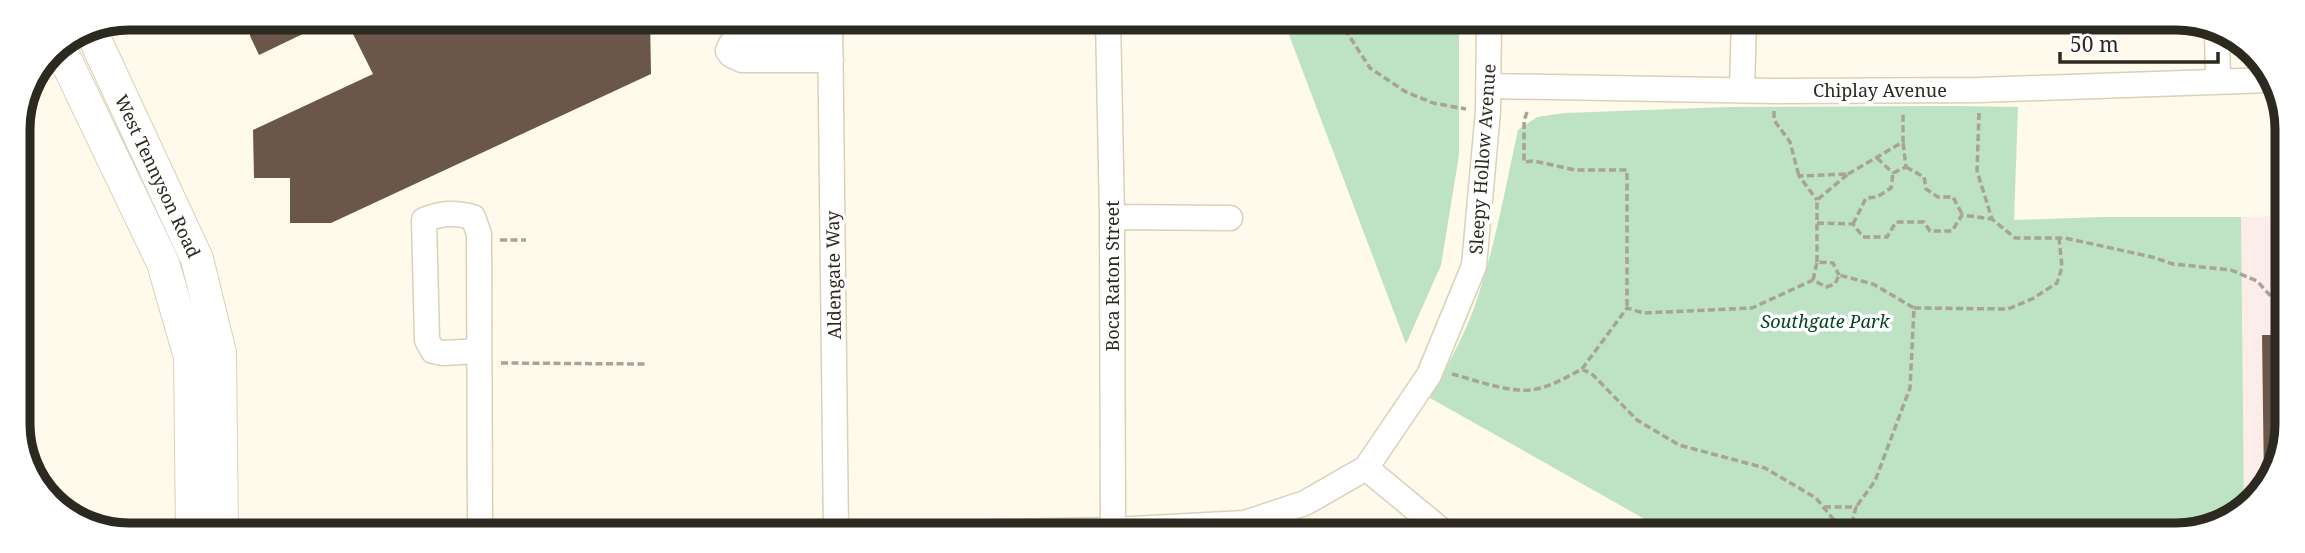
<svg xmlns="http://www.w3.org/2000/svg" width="2305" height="553" viewBox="0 0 2305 553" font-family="'Noto Serif',serif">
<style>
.education{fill:#fcecea}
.green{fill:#bde2c4}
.building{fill:#6b5749}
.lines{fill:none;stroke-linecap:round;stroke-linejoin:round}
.minor-casing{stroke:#d9d1b8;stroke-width:27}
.major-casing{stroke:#d9d1b8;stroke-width:34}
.path{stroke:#a8a397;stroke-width:3.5;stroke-dasharray:7 3.5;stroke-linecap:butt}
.minor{stroke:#fff;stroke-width:24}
.major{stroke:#fff;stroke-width:32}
.labels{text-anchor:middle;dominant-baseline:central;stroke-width:7;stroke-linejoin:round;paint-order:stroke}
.street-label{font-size:18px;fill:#2c2920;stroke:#fff}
.park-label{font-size:18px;font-style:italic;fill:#04451e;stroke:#fff}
.rim{fill:none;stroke:#2c2920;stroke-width:9}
</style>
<rect width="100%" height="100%" fill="#fffaeb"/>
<!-- education -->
<path class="education" d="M 2285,216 L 2285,446 L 2249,508 L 2244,510 L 2241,217 Z"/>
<!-- green -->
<path class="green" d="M 1283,19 L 1459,19 L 1459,155 L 1441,265 L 1406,344 Z
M 1950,106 L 2018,107 L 2014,220 L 2101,217 L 2241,217 L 2244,510 L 2183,535 L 1673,535 L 1430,398 C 1446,368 1464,337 1475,305 C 1495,248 1505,189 1518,130 L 1537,117 L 1565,113 L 1727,107 Z"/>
<!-- building -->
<path class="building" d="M 250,18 L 336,18 L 259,55 L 250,36 Z
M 345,18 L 650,18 L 651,74 L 331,223 L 290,223 L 290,178 L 254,178 L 253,130 L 373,74 Z
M 2262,335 L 2285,335 L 2285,446 L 2264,483 Z"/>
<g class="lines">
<defs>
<path id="minor" d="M 830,18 L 836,532
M 1108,18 L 1112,217 L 1113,534
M 2217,30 L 2218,81
M 830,37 L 741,39 L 731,44 L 728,51 L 731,55 L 742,60 L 831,60
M 1489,86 L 1773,91 L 1979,90 L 2271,80
M 1742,89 L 1744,19
M 1112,217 L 1230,218
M 479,351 L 443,353 L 433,351 L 427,340 L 424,220 C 441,213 455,212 473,217 L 479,234 L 480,533
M 1366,468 L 1447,535
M 303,534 L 952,533 L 1113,530 L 1245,523 L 1305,503 L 1366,468 L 1429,375 L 1474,266 L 1488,111 L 1489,19"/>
<path id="major" d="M 92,33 L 197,259 L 220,353 L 222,534
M 59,46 L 163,263 L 190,357 L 192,534"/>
</defs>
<!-- minor casing -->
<use href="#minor" class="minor-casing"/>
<!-- major casing -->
<use href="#major" class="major-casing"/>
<!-- path -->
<path class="path" d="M 1343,19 L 1344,28 L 1370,68 L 1406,92 L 1433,103 L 1466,109
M 1774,111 L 1774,120 L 1790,142 L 1799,176
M 1527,112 L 1524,121 L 1524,162 L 1534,161 L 1575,170 L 1627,170 L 1627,308
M 1979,113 L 1977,171 L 1992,219 L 2015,238 L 2065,238 L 2152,257 L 2173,264 L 2231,270 L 2257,281 L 2285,312
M 1877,158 L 1893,173
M 1906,167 L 1924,177 L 1926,189 L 1938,197 L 1953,197 L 1962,214
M 1893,173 L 1906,167 L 1903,142
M 1848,174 L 1903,142 L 1903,113
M 1817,223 L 1853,224 L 1863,237 L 1887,237 L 1896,222 L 1924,222 L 1930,231 L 1952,231 L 1962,215 L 1992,219
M 1853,224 L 1866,198 L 1877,197 L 1891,188 L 1893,173
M 500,240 L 526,240
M 1817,262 L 1817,200 L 1848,174 L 1799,176 L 1817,200
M 1813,280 L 1817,262 L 1833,263 L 1839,275
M 1914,308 L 2008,309 L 2032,299 L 2057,283 L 2062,267 L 2059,238
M 501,363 L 645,364
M 1582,369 L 1627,308 L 1643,313 L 1752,308 L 1813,280 L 1826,287 L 1835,284 L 1839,275 L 1873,284 L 1914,308 L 1910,388 L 1875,481 L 1856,507
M 1452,374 C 1476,380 1505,392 1530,390 C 1549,388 1565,378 1582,369 L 1593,375 L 1637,420 L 1679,445 L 1765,468 L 1816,498 L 1846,535
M 1824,507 L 1856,507 L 1849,535"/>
<!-- minor -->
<use href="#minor" class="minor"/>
<!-- major -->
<use href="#major" class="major"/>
</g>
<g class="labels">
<!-- street labels -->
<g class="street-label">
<text x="1880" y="90">Chiplay Avenue</text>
<text transform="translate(1482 159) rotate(-86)">Sleepy Hollow Avenue</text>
<text transform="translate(158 176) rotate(65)">West Tennyson Road</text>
<text transform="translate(833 275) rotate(-91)">Aldengate Way</text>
<text transform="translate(1112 276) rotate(-90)">Boca Raton Street</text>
</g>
<!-- park labels -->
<g class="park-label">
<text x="1825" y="321">Southgate Park</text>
</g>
</g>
<!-- crop -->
<path d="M0 0H2305V553H0ZM129 30H2176A99 99 0 0 1 2275 129V424A99 99 0 0 1 2176 523H129A99 99 0 0 1 30 424V129A99 99 0 0 1 129 30Z" fill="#fff" fill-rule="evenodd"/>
<path class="rim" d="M129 30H2176A99 99 0 0 1 2275 129V424A99 99 0 0 1 2176 523H129A99 99 0 0 1 30 424V129A99 99 0 0 1 129 30Z"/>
<!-- scale -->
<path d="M2060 52v10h158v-10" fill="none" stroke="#2c2920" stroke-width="3.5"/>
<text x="2070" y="52" font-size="21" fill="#2c2920" stroke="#ffffff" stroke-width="5" paint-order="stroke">50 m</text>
</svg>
